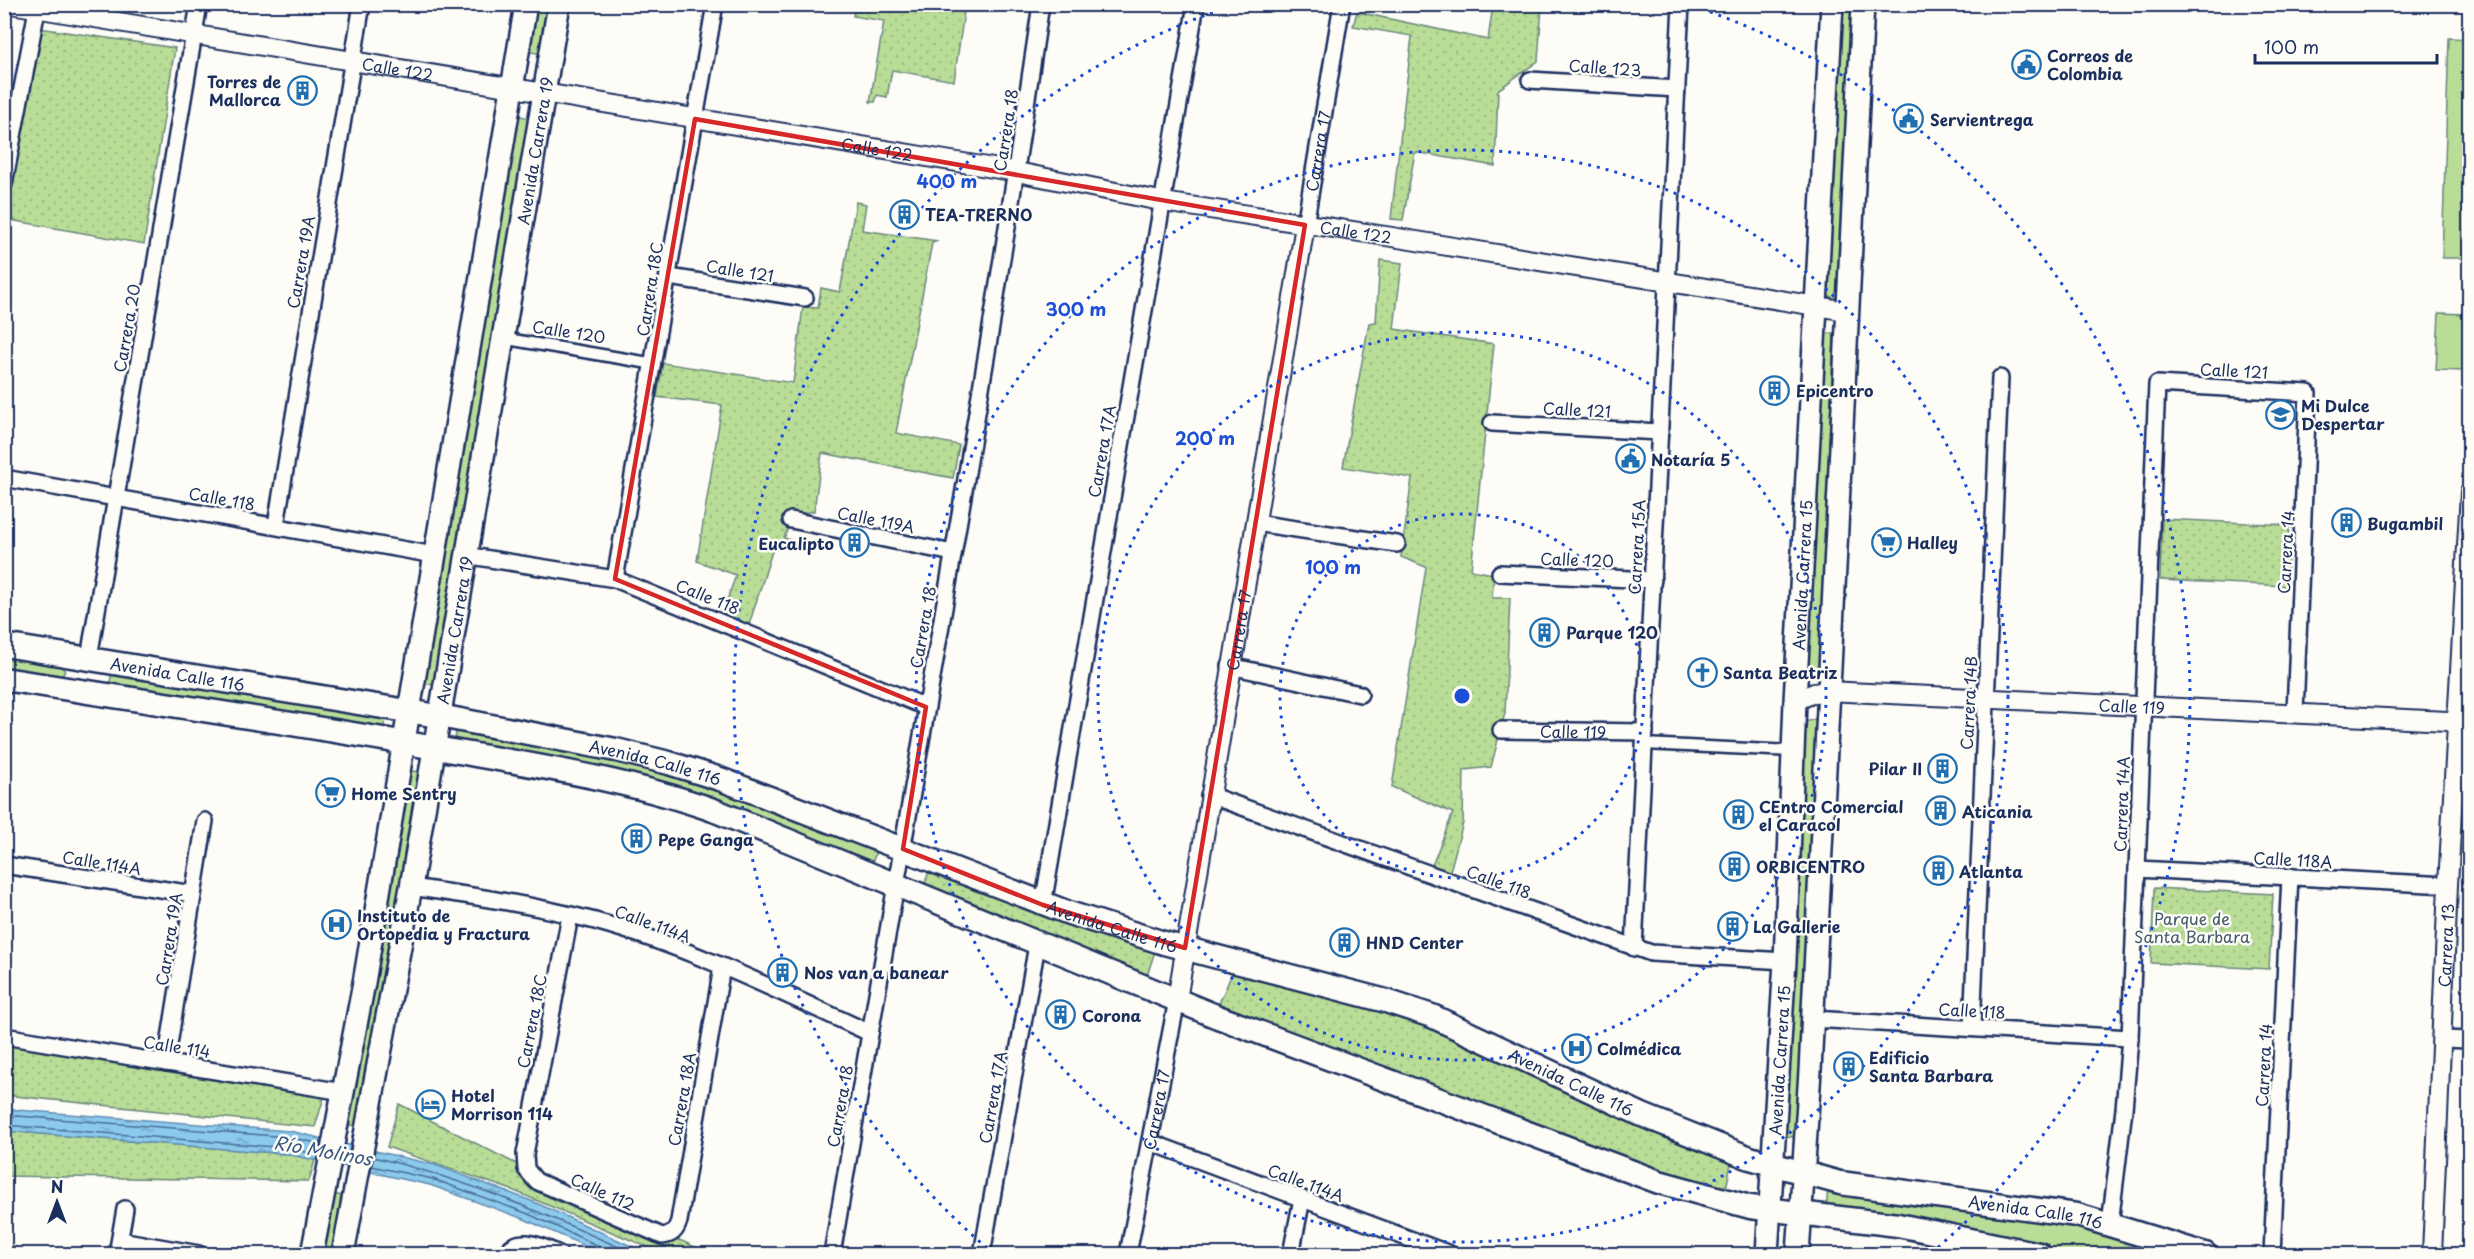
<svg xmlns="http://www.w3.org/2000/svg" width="2474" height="1259" viewBox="0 0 2474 1259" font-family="'Playpen Sans',sans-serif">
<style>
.green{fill:#b9dd97;stroke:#6a867a;stroke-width:1.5}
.park{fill:url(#park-dots);stroke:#6a867a;stroke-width:1.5}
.water{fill:url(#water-ripples);stroke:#5f8cb3;stroke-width:1.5}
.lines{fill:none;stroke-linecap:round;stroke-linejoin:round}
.shore{stroke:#486d97;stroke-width:1.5}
.pedestrian-casing{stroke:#1b2f5e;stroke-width:15}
.minor-casing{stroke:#1b2f5e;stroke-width:20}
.tertiary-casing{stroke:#1b2f5e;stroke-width:22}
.secondary-casing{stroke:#1b2f5e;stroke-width:26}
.primary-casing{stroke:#1b2f5e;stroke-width:27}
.pedestrian{stroke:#fdfcf7;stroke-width:10}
.minor{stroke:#fdfcf7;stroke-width:15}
.tertiary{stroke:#fdfcf7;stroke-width:18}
.secondary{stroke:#fdfcf7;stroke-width:21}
.primary{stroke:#fdfcf7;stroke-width:22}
.marked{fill:none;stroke:#d62828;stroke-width:4.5;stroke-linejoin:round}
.ring{fill:none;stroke:#1d4ed8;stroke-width:3;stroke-dasharray:3 6}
.labels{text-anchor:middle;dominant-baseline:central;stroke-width:5;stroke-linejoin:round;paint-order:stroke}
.poi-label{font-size:16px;font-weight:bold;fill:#1b2f5e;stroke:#fdfcf7;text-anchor:start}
.street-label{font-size:16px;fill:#1b2f5e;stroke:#fdfcf7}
.park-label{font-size:16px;fill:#425a6c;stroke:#fdfcf7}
.water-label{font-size:18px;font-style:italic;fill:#375682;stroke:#fdfcf7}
.centre{fill:#1d4ed8;stroke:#fdfcf7;stroke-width:3}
.ring-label{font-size:18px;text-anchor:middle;font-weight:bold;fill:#1d4ed8;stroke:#fdfcf7;stroke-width:5;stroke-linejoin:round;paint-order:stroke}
</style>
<defs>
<pattern id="park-dots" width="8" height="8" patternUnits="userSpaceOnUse" patternTransform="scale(1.5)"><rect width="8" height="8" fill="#b9dd97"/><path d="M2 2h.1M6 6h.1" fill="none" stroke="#9ebe85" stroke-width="1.8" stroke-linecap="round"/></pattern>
<pattern id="water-ripples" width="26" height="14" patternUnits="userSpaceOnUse" patternTransform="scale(1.5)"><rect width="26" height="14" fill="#8ccaec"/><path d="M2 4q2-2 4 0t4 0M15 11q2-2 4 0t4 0" fill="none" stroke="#72a4c2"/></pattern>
</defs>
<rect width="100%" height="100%" fill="#fdfcf7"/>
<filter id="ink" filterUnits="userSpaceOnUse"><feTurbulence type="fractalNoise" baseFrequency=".0167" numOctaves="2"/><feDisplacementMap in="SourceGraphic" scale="12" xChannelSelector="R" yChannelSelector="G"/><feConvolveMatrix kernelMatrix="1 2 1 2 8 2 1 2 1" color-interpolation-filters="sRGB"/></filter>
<g filter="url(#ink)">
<!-- green -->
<path class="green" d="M 533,5 L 550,5 L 542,54 L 525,51 Z
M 1839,9 L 1854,10 L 1839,292 L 1835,297 L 1829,297 L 1825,289 Z
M 2449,38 L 2469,39 L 2465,258 L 2442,258 Z
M 515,115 L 531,118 L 436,685 L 421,683 Z
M 2439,313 L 2464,314 L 2464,371 L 2436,370 Z
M 1823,333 L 1834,333 L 1819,668 L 1802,669 Z
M 4,652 L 56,660 L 65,671 L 62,676 L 5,671 Z
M 112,669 L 386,713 L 383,732 L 109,690 Z
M 1818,718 L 1798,1138 L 1781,1135 L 1799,724 Z
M 457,727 L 667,769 L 878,847 L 870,868 L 790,835 L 454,745 Z
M 405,770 L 425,773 L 360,1127 L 343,1124 Z
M 1828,1188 L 2071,1221 L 2183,1254 L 2071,1254 L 1826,1210 Z
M 329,1193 L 347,1197 L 336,1254 L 319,1254 Z"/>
<!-- park -->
<path class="park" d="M 855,5 L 965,5 L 954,81 L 892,70 L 887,97 L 877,95 L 875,102 L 870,102 L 884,21 L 853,16 Z
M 1493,5 L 1542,5 L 1538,61 L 1498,90 L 1495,166 L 1415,152 L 1403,220 L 1391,219 L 1412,36 L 1353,26 L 1357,12 L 1488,40 Z
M 39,28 L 175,48 L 144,244 L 5,219 L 5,204 Z
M 856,202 L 866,204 L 862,230 L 938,241 L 932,243 L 896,433 L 959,445 L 953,478 L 822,453 L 814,511 C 795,513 790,522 784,538 L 805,544 L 802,551 L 774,545 L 749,625 L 722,614 L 736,575 L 697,561 L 722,405 L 657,397 L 663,363 L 793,383 L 803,307 L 818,308 L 821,288 L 840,292 Z
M 1380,260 L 1402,263 L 1394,329 L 1494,344 L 1471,570 L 1494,574 L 1492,598 L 1510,598 L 1505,713 L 1491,767 L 1464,770 L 1463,823 L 1449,875 L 1431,868 L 1453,813 L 1392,787 L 1426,567 L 1401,557 L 1412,478 L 1343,467 L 1369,323 L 1376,322 Z
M 2162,519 L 2289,525 L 2287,586 L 2160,580 Z
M 930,867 L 1156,948 L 1145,982 L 922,893 Z
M 2154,888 L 2273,894 L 2269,969 L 2151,963 Z
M 1234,969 L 1390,1009 L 1732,1159 L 1725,1194 L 1217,1008 Z
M 4,1039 L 325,1094 L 315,1127 L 5,1095 Z
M 399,1104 L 659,1237 L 682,1241 L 710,1254 L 664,1254 L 512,1190 L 387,1147 Z
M 4,1131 L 287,1154 L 315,1160 L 309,1181 L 5,1176 Z"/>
<!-- water -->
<path class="water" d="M 4,1109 L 290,1131 L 435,1165 L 534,1202 L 649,1254 L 603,1254 L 524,1219 L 430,1185 L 287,1154 L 5,1131 Z"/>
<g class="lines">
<!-- shore -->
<path class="shore" d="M 4,1115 L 288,1137 L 321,1144
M 4,1125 L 287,1148 L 319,1155
M 373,1157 C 467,1179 547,1215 634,1254
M 371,1166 L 433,1179 L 526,1213 L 599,1246 L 603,1254"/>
<defs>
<path id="pedestrian" d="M 513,340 L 655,364
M 1644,744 L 1793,751"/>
<g id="minor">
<path d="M 1530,80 L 1677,89"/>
<path d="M 4,184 L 38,4"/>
<path id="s1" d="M 1305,225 L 1342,4"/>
<path d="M 669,277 L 805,298"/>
<path d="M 1492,423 L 1660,432"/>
<path d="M 4,478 L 434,555"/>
<path d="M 791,520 L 953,553"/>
<path d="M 1256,523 L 1397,544"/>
<path d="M 276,525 L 362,4"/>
<path d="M 465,555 L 615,579 L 926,707"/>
<path d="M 1500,573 L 1653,580"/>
<path d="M 615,579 L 715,4"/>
<path d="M 89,658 L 199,4"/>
<path d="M 1230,666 L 1360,694"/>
<path id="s2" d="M 1501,730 L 1645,732"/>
<path d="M 1209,795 L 1651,953 L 1785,961"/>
<path d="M 4,865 L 193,894"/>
<path d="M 2137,869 L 2448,885"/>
<path d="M 411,887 C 473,896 535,905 595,921 C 690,947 780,992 870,1033"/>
<path d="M 1043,905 L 1196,4"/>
<path d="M 570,916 L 525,1154 L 526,1169 L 536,1181 L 662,1236 C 672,1235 676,1231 679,1221 L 722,967"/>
<path d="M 1634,948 L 1681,4"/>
<path d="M 1813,1019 L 2130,1038"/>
<path d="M 1972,1028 L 2000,378"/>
<path d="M 4,1036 L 343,1092"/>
<path d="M 2441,1039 L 2470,1040"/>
<path d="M 166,1063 L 205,821"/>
<path d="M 1150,1142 L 1450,1254"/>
<path d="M 2110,1224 L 2124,1109 L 2130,1038 L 2157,384 L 2308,393 L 2295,713"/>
<path d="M 120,1240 L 199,1254"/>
<path d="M 117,1254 L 125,1209"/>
<path d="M 506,1254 C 517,1233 542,1247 559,1254"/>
<path d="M 832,1254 C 903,838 980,423 1041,4"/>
<path d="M 982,1254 L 1037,945"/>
<path id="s3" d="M 1128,1254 L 1177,1000"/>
<path d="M 1291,1254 L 1302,1199"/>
<path d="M 1946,1254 L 1951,1235"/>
<path d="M 2272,1254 L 2290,876"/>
</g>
<g id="tertiary">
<path id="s4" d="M 11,4 L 1017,172 L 1170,203 L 1392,237 L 1847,311"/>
<path id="s5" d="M 1795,701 L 1814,693 L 1827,691 L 2468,722"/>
<path id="s6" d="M 1177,1000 L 1305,225"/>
<path id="s7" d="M 2432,1254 L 2448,885 L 2470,492"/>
</g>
<g id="secondary">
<path d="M 312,1254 L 364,983 L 526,4"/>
<path id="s8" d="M 343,1254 L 411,887 L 559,4"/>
<path id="s9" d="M 1767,1254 L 1785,961 L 1795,701 L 1832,4"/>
<path d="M 1798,1254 L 1810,1071 L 1863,4"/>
</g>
<g id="primary">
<path id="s10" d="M 4,645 L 450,718 L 616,750 L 669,763 L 720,779 L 1069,913 L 1164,943 L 1386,1001 L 1432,1016 L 1642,1115 L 1750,1158 L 1840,1183 L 2077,1215 L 2205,1254"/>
<path d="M 4,679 C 152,702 300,724 447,750 C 538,766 629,780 716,811 L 1218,1017 L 1659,1182 L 1750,1207 L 1898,1225 L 2039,1254"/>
</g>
</defs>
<!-- pedestrian casing -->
<use href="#pedestrian" class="pedestrian-casing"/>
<!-- minor casing -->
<use href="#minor" class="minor-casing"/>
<!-- tertiary casing -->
<use href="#tertiary" class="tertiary-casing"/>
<!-- secondary casing -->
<use href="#secondary" class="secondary-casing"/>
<!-- primary casing -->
<use href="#primary" class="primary-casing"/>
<!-- pedestrian -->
<use href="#pedestrian" class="pedestrian"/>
<!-- minor -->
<use href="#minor" class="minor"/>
<!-- tertiary -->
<use href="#tertiary" class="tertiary"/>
<!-- secondary -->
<use href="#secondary" class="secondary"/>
<!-- primary -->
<use href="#primary" class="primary"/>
</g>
</g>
<!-- marked area -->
<path class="marked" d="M 695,119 L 1305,225 L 1185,948 L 1043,905 L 903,849 L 926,707 L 615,579 Z"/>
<!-- distance rings -->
<g class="ring">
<circle cx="1462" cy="696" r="182"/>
<circle cx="1462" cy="696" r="364"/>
<circle cx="1462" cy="696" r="546"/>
<path d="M994 1254A728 728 0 0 1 1231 6M1693 6A728 728 0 0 1 1930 1254"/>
</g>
<!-- icons -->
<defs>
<symbol id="civic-ring" viewBox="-11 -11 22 22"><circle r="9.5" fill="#fdfcf7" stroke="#1f6fb2" stroke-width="1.5"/><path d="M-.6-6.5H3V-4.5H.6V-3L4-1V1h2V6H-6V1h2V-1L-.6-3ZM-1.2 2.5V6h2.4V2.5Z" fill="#1f6fb2"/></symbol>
<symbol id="building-ring" viewBox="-11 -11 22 22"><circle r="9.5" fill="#fdfcf7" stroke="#1f6fb2" stroke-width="1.5"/><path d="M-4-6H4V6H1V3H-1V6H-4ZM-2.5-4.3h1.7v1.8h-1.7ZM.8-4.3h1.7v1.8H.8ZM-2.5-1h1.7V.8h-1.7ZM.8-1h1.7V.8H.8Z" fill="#1f6fb2"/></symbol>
<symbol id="school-ring" viewBox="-11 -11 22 22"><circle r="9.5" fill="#fdfcf7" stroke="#1f6fb2" stroke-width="1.5"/><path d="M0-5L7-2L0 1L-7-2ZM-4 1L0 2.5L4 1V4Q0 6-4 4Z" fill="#1f6fb2"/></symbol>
<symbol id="supermarket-ring" viewBox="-11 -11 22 22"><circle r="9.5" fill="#fdfcf7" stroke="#1f6fb2" stroke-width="1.5"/><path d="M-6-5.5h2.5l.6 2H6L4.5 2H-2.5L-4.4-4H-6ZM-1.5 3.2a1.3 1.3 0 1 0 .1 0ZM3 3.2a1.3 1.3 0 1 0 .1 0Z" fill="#1f6fb2"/></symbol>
<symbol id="church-ring" viewBox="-11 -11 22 22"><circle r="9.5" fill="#fdfcf7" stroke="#1f6fb2" stroke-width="1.5"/><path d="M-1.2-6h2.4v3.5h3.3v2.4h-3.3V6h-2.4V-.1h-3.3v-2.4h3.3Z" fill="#1f6fb2"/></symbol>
<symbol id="hospital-ring" viewBox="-11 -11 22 22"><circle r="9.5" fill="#fdfcf7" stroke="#1f6fb2" stroke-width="1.5"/><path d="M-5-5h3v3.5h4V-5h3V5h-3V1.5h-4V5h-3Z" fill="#1f6fb2"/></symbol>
<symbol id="hotel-ring" viewBox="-11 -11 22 22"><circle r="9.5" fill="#fdfcf7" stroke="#1f6fb2" stroke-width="1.5"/><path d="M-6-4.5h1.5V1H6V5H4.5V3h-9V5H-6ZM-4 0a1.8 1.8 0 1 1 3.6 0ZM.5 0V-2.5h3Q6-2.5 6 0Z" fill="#1f6fb2"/></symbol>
</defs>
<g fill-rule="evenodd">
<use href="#civic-ring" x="2010" y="48" width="33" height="33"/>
<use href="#building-ring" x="286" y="74" width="33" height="33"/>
<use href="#civic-ring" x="1892" y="102" width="33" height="33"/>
<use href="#building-ring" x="888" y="198" width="33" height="33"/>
<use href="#building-ring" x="1758" y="374" width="33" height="33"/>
<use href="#school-ring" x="2264" y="398" width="33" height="33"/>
<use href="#civic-ring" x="1614" y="442" width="33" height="33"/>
<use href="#building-ring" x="2330" y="506" width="33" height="33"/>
<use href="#supermarket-ring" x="1870" y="526" width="33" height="33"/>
<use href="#building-ring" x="838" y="526" width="33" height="33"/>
<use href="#building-ring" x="1528" y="616" width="33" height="33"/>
<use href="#church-ring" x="1686" y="656" width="33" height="33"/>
<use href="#building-ring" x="1926" y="752" width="33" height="33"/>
<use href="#supermarket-ring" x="314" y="776" width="33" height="33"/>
<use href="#building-ring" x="1924" y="794" width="33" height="33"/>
<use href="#building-ring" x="1722" y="798" width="33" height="33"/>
<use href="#building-ring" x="620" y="822" width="33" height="33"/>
<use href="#building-ring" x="1718" y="850" width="33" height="33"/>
<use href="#building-ring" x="1922" y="854" width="33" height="33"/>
<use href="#hospital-ring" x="320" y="908" width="33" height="33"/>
<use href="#building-ring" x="1716" y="910" width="33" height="33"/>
<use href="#building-ring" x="1328" y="926" width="33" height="33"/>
<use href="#building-ring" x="766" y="956" width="33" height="33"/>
<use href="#building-ring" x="1044" y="998" width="33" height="33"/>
<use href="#hospital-ring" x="1560" y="1032" width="33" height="33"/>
<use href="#building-ring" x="1832" y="1050" width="33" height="33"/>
<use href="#hotel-ring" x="414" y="1088" width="33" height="33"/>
</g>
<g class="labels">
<!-- poi labels -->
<g class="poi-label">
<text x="2047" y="55">Correos de<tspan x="2047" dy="18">Colombia</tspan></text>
<text x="281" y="81" text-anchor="end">Torres de<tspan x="281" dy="18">Mallorca</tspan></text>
<text x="1930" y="119">Servientrega</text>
<text x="925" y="214">TEA-TRERNO</text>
<text x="1796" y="390">Epicentro</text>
<text x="2301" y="405">Mi Dulce<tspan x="2301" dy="18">Despertar</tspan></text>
<text x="1651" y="459">Notaría 5</text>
<text x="2367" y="523">Bugambil</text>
<text x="1907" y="542">Halley</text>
<text x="834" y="543" text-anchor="end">Eucalipto</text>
<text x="1566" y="632">Parque 120</text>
<text x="1723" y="672">Santa Beatriz</text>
<text x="1922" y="768" text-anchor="end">Pilar II</text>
<text x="351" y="793">Home Sentry</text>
<text x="1759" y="806">CEntro Comercial<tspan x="1759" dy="18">el Caracol</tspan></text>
<text x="1962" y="811">Aticania</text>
<text x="658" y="839">Pepe Ganga</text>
<text x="1756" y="866">ORBICENTRO</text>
<text x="1959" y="871">Atlanta</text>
<text x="357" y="915">Instituto de<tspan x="357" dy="18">Ortopedia y Fractura</tspan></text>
<text x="1753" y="926">La Gallerie</text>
<text x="1366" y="942">HND Center</text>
<text x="804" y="972">Nos van a banear</text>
<text x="1082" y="1015">Corona</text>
<text x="1597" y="1048">Colmédica</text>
<text x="1869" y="1057">Edificio<tspan x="1869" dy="18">Santa Barbara</tspan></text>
<text x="451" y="1095">Hotel<tspan x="451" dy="18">Morrison 114</tspan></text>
</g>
<!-- street labels -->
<g class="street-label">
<text transform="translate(1605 67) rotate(4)">Calle 123</text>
<text stroke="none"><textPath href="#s4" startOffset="392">Calle 122</textPath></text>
<text transform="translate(1005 130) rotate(-81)">Carrera 18</text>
<text stroke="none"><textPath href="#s4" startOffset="878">Calle 122</textPath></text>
<text stroke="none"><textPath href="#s8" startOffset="1120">Avenida Carrera 19</textPath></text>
<text stroke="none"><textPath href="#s1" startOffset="75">Carrera 17</textPath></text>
<text stroke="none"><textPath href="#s4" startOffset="1364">Calle 122</textPath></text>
<text transform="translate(300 262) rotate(-80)">Carrera 19A</text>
<text transform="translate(740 270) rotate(9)">Calle 121</text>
<text transform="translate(649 289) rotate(-81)">Carrera 18C</text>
<text transform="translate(126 328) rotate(-80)">Carrera 20</text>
<text transform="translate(569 331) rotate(9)">Calle 120</text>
<text transform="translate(2234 370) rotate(3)">Calle 121</text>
<text transform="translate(1577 409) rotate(3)">Calle 121</text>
<text transform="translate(1101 451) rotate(-80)">Carrera 17A</text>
<text transform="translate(222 498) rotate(10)">Calle 118</text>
<text transform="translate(876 519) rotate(11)">Calle 119A</text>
<text transform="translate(1636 547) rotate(-87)">Carrera 15A</text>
<text transform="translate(2285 552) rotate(-87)">Carrera 14</text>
<text transform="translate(1577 559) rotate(2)">Calle 120</text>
<text stroke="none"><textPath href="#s9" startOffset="680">Avenida Carrera 15</textPath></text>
<text transform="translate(708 596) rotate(22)">Calle 118</text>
<text transform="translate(922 627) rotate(-80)">Carrera 18</text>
<text stroke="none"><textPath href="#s8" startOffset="634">Avenida Carrera 19</textPath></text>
<text stroke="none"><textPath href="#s6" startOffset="375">Carrera 17</textPath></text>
<text stroke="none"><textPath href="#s10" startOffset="176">Avenida Calle 116</textPath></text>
<text transform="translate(1968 703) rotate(-87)">Carrera 14B</text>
<text stroke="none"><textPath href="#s5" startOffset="339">Calle 119</textPath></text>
<text stroke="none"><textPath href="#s2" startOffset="72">Calle 119</textPath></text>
<text stroke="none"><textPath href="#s10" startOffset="662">Avenida Calle 116</textPath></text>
<text transform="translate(2121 804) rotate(-88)">Carrera 14A</text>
<text transform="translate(2293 859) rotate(3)">Calle 118A</text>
<text transform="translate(102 862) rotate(9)">Calle 114A</text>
<text transform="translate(1499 881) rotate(20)">Calle 118</text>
<text transform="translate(653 923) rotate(20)">Calle 114A</text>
<text stroke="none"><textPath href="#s10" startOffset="1148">Avenida Calle 116</textPath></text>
<text transform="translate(168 939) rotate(-81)">Carrera 19A</text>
<text stroke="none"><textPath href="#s7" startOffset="309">Carrera 13</textPath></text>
<text transform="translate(1972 1010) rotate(3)">Calle 118</text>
<text transform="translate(531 1021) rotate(-79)">Carrera 18C</text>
<text transform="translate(177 1046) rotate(9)">Calle 114</text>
<text stroke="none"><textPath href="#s9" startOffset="194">Avenida Carrera 15</textPath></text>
<text transform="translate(2263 1065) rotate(-87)">Carrera 14</text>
<text stroke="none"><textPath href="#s10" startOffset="1634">Avenida Calle 116</textPath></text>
<text transform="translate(992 1097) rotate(-80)">Carrera 17A</text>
<text transform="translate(681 1099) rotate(-80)">Carrera 18A</text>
<text transform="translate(839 1106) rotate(-80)">Carrera 18</text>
<text stroke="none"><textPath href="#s3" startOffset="147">Carrera 17</textPath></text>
<text transform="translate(1306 1182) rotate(20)">Calle 114A</text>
<text transform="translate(603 1191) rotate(24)">Calle 112</text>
<text stroke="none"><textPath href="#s10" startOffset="2120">Avenida Calle 116</textPath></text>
</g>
<!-- park labels -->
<g class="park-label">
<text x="2192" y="918">Parque de<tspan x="2192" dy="18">Santa Barbara</tspan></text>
</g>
<!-- water labels -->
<g class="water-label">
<text transform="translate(323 1150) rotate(10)">Río Molinos</text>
</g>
</g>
<circle cx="1462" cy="696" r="9" class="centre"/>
<g class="ring-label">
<text x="947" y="188">400 m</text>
<text x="1076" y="316">300 m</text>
<text x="1205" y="445">200 m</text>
<text x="1333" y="574">100 m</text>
</g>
<!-- margin -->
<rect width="2474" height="1259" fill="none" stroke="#fdfcf7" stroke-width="24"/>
<rect x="12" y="12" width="2450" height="1235" fill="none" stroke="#1b2f5e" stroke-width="2" filter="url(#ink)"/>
<!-- north arrow -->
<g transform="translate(57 1202)" stroke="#fdfcf7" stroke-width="4.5" paint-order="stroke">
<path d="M0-4.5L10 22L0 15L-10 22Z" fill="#1b2f5e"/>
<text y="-9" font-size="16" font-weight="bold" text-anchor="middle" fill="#1b2f5e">N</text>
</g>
<!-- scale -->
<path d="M2255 54v9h182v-9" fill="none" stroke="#1b2f5e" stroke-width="3"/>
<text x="2264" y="54" font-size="18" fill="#1b2f5e" stroke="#fdfcf7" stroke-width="4.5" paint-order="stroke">100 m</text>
</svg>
